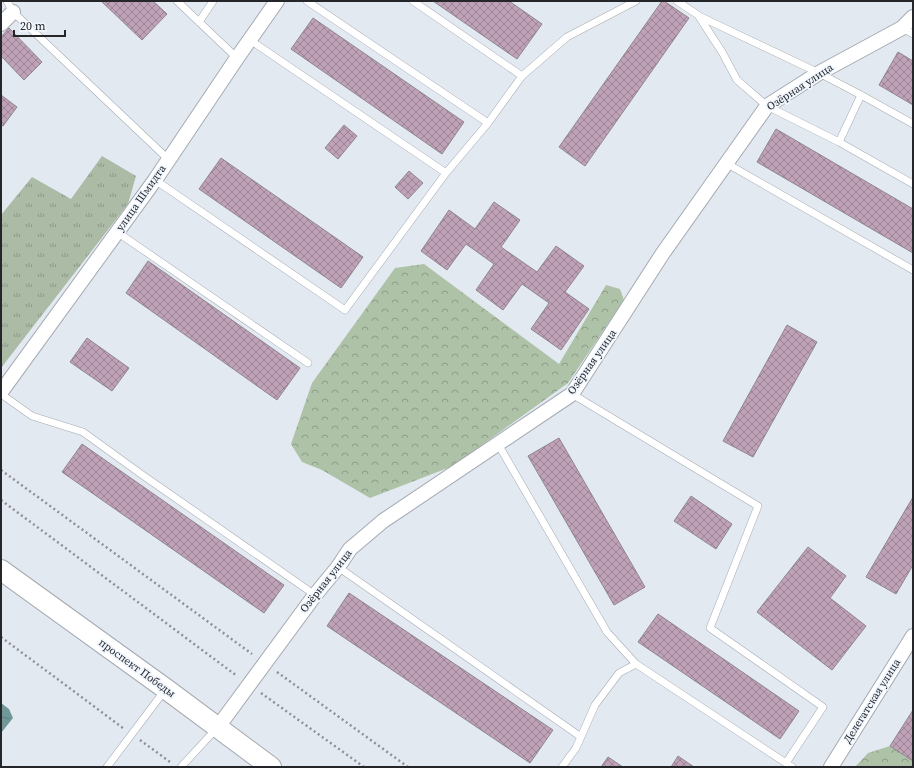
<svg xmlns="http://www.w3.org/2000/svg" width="914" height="768" viewBox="0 0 914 768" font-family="'Source Serif 4',serif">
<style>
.grass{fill:url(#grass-tufts)}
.forest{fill:url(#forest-crowns)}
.water{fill:url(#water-ripples)}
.building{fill:url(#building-cross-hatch);stroke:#8e868c}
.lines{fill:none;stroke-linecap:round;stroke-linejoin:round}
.lane-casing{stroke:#a5aab2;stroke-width:8}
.street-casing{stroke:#a5aab2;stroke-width:16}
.secondary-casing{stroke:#a5aab2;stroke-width:22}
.path{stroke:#8d9197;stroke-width:2.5;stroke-dasharray:2 3;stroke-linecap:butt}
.lane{stroke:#fff;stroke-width:7}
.street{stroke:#fff;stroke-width:14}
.secondary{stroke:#fff;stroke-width:20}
.labels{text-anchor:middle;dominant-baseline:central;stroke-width:3.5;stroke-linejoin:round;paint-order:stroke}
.street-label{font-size:11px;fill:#242629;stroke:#f0f6fe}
</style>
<defs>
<pattern id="grass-tufts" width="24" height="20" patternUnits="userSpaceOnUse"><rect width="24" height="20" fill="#abbba6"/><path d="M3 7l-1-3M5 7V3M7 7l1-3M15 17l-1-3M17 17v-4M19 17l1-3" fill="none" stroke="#8b9887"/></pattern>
<pattern id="forest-crowns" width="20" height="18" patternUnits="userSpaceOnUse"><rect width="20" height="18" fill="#adc2a7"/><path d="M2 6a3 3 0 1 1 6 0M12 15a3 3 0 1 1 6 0" fill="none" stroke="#8d9d88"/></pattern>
<pattern id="water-ripples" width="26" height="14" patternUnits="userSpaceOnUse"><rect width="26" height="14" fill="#709899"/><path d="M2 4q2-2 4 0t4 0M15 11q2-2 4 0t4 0" fill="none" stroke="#5c7c7d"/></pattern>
<pattern id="building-cross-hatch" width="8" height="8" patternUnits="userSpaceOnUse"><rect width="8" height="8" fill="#bfa2b7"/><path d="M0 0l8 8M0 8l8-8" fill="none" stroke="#9b8495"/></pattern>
</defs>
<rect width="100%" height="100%" fill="#e3e9f1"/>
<!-- grass -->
<path class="grass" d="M 102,156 L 136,176 L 128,204 L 1,368 L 1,215 L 32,177 L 71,199 Z"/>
<!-- forest -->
<path class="forest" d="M 424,264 L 559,364 L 606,285 L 620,289 L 624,300 L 568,383 L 453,466 L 370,498 L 322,470 L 302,462 L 291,444 L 312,383 L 395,268 Z
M 890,746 L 913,761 L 913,767 L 855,767 L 868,753 Z"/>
<!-- water -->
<path class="water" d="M 1,703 L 9,709 L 13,718 L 1,733 Z"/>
<!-- building -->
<path class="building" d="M 101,1 L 153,1 L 167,14 L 142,40 Z
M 433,1 L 509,1 L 542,24 L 517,59 Z
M 662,1 L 664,1 L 689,18 L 585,166 L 559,147 Z
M 313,18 L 464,122 L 442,154 L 291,49 Z
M 9,28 L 42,62 L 24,80 L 1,56 L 1,37 Z
M 898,52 L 913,61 L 913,105 L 879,85 Z
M 1,95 L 17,107 L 3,126 L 1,125 Z
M 344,125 L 357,136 L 338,159 L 325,148 Z
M 776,129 L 913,209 L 913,253 L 757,162 Z
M 221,158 L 363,257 L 341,288 L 199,189 Z
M 409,171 L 423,183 L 408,199 L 395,187 Z
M 494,202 L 520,220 L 501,247 L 537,272 L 556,246 L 584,266 L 565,292 L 589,309 L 561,350 L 531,329 L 549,303 L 522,284 L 503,310 L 476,290 L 494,264 L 466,244 L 447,270 L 421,251 L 449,210 L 475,229 Z
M 148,261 L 300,368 L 277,400 L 126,293 Z
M 787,325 L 817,342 L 753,457 L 723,441 Z
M 87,338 L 129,368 L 112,391 L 70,362 Z
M 559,438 L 645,587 L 614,605 L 528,456 Z
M 82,444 L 284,585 L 264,613 L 62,472 Z
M 691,496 L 732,524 L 716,549 L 674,521 Z
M 913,497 L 913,565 L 896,594 L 866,577 Z
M 808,547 L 846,576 L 830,598 L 866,626 L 832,670 L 757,612 Z
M 349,593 L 553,730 L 530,763 L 327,626 Z
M 658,614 L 799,711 L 780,739 L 638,642 Z
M 913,710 L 913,761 L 890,746 Z
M 678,756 L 694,767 L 671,767 Z
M 608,757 L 623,767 L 601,767 Z"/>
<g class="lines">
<defs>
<path id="lane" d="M 7,1 L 13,12 L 168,159
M 177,1 L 237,58
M 307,1 L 488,123
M 413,1 L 522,76
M 677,1 L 698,15 L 722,52 L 737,80 L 767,106 L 839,142 L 913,184
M 699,16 L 819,73 L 861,95 L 913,124
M 199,22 L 213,1
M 902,28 L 913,34
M 250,40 L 446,173
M 839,142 L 861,95
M 726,163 L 913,270
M 155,180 L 345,310 L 446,173 L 488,123 L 522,76 L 567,37 L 636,1
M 117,232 L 308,363
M 1,394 L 32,416 L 83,432 L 141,474 L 315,595
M 572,394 L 758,506 L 710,628 L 823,707 L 786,763
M 498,444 L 607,632 L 636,664
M 338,567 L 581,737
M 107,767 L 165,690
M 181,767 L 216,729
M 562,767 L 576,748 L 595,705 L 619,673 L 636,664 L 792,767"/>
<path id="street" d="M 1,24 L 13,12
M 1,392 L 155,180 L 237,58 L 277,1
M 218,727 L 315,595 L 338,567 L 350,549 L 383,521 L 572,394 L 663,253 L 767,106 L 819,73 L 902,28 L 913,17
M 831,767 L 913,636"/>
<path id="secondary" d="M 1,570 L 166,689 L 271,767"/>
</defs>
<!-- lane casing -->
<use href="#lane" class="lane-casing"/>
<!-- street casing -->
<use href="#street" class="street-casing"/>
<!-- secondary casing -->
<use href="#secondary" class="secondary-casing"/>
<!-- path -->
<path class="path" d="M 1,470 L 252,654
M 1,500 L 237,676
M 1,637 L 123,728
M 277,672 L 408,767
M 261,693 L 364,767
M 140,740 L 170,762"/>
<!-- lane -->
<use href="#lane" class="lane"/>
<!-- street -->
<use href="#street" class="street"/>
<!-- secondary -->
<use href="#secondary" class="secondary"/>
</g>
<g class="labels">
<!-- street labels -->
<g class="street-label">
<text transform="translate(800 87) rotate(-33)">Озёрная улица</text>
<text transform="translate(141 198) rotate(-55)">улица Шмидта</text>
<text transform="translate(592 362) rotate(-55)">Озёрная улица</text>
<text transform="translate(326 581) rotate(-52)">Озёрная улица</text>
<text transform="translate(137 668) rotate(36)">проспект Победы</text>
<text transform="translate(872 701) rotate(-58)">Делегатская улица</text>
</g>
</g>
<!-- border -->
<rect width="914" height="768" fill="none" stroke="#242629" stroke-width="4"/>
<!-- scale -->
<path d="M14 30v6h51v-6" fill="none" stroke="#242629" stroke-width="2"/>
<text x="20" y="30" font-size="12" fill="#242629" stroke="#f0f6fe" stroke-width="3" paint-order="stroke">20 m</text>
</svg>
